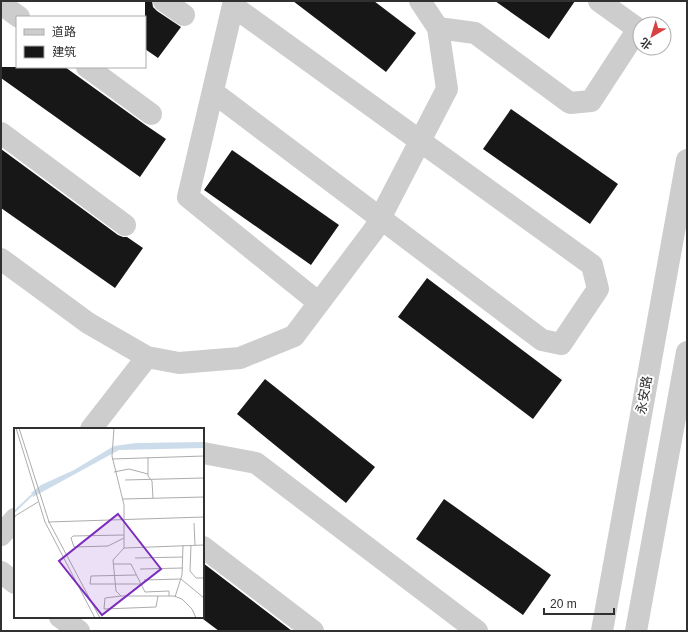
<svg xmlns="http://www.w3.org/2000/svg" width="688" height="632" viewBox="0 0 688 632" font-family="Helvetica,'Noto Sans SC',sans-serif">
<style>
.building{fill:#171717}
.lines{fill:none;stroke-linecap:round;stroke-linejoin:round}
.minor{stroke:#cdcdcd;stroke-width:22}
.labels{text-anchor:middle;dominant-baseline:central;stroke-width:4;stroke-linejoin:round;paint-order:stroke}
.street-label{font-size:13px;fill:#303030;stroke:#fff}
.inset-river{fill:none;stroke:#cddcea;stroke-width:2}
.inset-road{fill:none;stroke:#acacac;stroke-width:1}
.view{fill:#7b2cbf;fill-opacity:0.15;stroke:#7b2cbf;stroke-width:2}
.inset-edge{fill:none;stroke:#303030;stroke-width:2}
</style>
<rect width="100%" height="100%" fill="#fff"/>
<!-- building -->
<path class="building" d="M 145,1 L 152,1 L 153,7 L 157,11 L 181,27 L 158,58 L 145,49 Z
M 293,1 L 374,1 L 416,33 L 386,72 Z
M 495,1 L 575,1 L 549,39 Z
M 1,67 L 65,67 L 144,124 L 166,139 L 140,177 L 1,78 Z
M 511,109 L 618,184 L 590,224 L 483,149 Z
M 1,149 L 118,235 L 123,237 L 127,237 L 143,248 L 115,288 L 1,208 Z
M 232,150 L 339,225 L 311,265 L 204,190 Z
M 427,278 L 562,380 L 533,419 L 398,317 Z
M 265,379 L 375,467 L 346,503 L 237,414 Z
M 444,499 L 551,575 L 523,615 L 416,539 Z
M 203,563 L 292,631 L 219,631 L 203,619 Z"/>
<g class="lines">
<!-- minor -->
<path class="minor" d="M 164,1 L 184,15
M 234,1 L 188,197 L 319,303
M 1,4 L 19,17
M 438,28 L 475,33 L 570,103 L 591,101 L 638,29 L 599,1
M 87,67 L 151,114
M 213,92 L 542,340 L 561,344 L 598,289 L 592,265 L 233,6
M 1,133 L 125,225
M 1,259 L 88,323 L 147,357 L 179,363 L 240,358 L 294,336 L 374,230 L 447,89 L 438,28 L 420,1
M 91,429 L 147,357
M 203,453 L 256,463 L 477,631
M 1,535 L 15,519
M 203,547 L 313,631
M 1,572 L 15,583
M 60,617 L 79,631
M 602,631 L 687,160
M 636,631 L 687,352"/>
</g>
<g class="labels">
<!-- street labels -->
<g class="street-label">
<text transform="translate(644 395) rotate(-80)">永安路</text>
</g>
</g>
<!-- overview -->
<g transform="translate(14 428)">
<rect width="190" height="190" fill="#fff"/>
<path d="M 190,14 L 190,20 L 105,22 L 19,69 L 17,65 L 27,57 L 60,42 L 100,18 L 122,15 Z" fill="#cddcea"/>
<path class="inset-river" d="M 0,84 L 18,67"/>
<path class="inset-road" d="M 2,0 L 31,94 L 81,190M 5,0 L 35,94 L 86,190M 100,0 L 98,28 L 110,77 L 110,120M 134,29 L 134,48 L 138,53 L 139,71M 98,31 L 190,28M 100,44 L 115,41 L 134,46M 111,52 L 190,50M 109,71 L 190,69M 0,92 L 1,88 L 24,74M 34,94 L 190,89M 180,95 L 181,117M 110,107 L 59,108 L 57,110 L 60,119 L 94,118 L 110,110M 177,117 L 176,143 L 182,150 L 190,150M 121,130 L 169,129M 99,136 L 117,136 L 131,164 L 155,163 L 155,168M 126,141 L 169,140M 122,147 L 77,148 L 76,156 L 126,156M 130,152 L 167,151 L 190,170M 107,168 L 91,170 L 90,181 L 142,179 L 144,168M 161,169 L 168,147 L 169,117M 182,190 L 178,181 L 168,171 L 160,168 L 107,168 L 102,163 L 99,132 L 110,120 L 190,117"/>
<path class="view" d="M 104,86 L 147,141 L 88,187 L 45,133 Z"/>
<rect width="190" height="190" class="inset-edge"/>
</g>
<!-- border -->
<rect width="688" height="632" fill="none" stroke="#303030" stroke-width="4"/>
<!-- legend -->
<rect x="16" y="16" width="130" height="52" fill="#ffffff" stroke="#acacac"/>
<rect x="24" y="29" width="20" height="6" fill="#cdcdcd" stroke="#acacac"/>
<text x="52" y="36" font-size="12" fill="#303030">道路</text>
<rect x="24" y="46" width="20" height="12" fill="#171717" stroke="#acacac"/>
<text x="52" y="56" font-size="12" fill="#303030">建筑</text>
<!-- north arrow -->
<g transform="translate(652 36) rotate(218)"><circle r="19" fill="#ffffff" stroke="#acacac"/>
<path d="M0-3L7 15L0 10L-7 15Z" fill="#d84140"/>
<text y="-6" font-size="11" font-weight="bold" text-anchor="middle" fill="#303030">北</text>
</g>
<!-- scale -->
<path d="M544 608v6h70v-6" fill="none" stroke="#303030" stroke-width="2"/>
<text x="550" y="608" font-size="12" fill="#303030" stroke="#ffffff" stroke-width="3" paint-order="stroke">20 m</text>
</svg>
